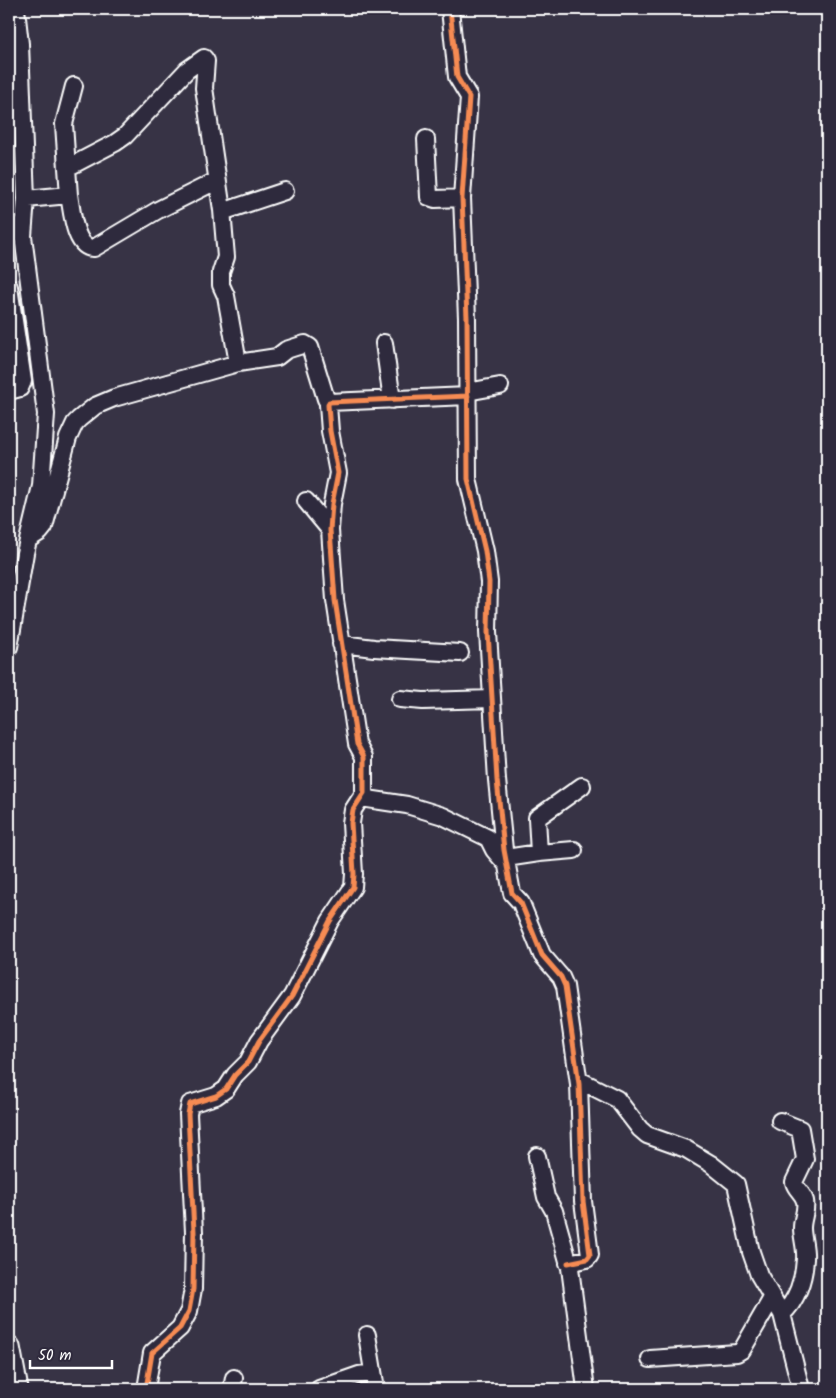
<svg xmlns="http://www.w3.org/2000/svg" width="836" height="1398" viewBox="0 0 836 1398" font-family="Kalam,sans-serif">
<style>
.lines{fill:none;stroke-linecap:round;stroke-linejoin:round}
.minor-casing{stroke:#fff;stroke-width:20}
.major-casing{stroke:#fff;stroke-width:25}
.minor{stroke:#2f2a3d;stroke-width:16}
.major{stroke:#2f2a3d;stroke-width:21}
.cycleway-casing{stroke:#2f2a3d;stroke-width:8}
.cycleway{stroke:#f68b52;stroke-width:5}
</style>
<rect width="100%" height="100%" fill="#373345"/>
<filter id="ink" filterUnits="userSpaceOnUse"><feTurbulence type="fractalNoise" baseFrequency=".02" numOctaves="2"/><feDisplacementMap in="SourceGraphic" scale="10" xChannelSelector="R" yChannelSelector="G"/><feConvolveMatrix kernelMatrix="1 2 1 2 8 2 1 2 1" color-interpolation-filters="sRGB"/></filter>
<g filter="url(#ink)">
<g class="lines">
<defs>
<path id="minor" d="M 450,9 L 457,77 L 469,97 L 462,198 L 467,318 L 468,479 L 485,551 L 489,582 L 488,632 L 497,780 L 504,850 L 512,893 L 521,903 L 542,955 L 561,977 L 565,986 L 579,1084 L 583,1201 L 590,1255 L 587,1259 L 568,1263
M 426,139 L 429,197 L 435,199 L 462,198
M 67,168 L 64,124 L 74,86
M 69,195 C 72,210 74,249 94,248 L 158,210 L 216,181
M 26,199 L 69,195 L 67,168 L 115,143 L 125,136 L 187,70 L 204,58 L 206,61 L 204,88 L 222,210 L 228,210 L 285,191
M 9,236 L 24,221
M 9,287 L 23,381 L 20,388 L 9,391
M 384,343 L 392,400
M 238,363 L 277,357 L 286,350 L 305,344 L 310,347 L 326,399 L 329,402
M 467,392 L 500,386
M 306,501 L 330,530
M 29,539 L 40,532 L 44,527 L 68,438 L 75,423 L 79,419 L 95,406 L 114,398 L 238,363 L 226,296 L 221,285 L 221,272 L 226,257 L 222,210
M 341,644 L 374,648 L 460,653
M 9,647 L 25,553 L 41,486 L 46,414 L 23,236 L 26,199 L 20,44 L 16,9
M 400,699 L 423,701 L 492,699
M 361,798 L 407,805 L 443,816 L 488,838 L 494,850 L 506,864
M 539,853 L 574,850
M 506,858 L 539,853 L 537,818 L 582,786
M 579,1080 L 617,1099 L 640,1129 L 647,1135 L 686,1149 L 711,1164 L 736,1184 L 751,1252 L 759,1275 L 782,1314 L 801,1389
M 780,1121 L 800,1129 L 805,1159 L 794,1182 C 796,1190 803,1193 805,1201 C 807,1211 802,1218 802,1228 C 802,1238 806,1248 805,1259 C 804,1279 797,1301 782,1314
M 537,1156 L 546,1197 L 554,1211 L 570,1268 L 586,1389
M 367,1335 L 376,1389
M 650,1359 L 737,1353 L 742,1350 L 772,1298
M 146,1389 L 152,1353 L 180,1328 L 189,1311 L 193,1289 L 194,1232 L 188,1114 L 190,1104 L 216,1096 L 226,1089 L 235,1075 L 248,1062 L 259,1041 L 292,996 L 330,921 L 353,887 L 354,874 L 351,823 L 353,810 L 364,793 L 364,757 L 357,744 L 335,600 L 330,530 L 332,504 L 338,473 L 330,431 L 328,405 L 329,402 L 468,396
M 232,1389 L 234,1378
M 319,1389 L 359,1375 L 373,1373"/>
<path id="major" d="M 9,1347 L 17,1389"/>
</defs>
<!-- minor casing -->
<use href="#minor" class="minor-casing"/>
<!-- major casing -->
<use href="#major" class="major-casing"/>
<!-- minor -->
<use href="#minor" class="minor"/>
<!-- major -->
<use href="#major" class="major"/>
<defs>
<path id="cycleway" d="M 450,9 L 457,77 L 469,97 L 462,198 L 467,318 L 468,479 L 485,551 L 489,582 L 488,632 L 497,780 L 504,850 L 512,893 L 521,903 L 542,955 L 561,977 L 565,986 L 579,1084 L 583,1201 L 590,1255 L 587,1259 L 568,1263
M 146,1389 L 152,1353 L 180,1328 L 189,1311 L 193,1289 L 194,1232 L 188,1114 L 190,1104 L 216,1096 L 226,1089 L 235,1075 L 248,1062 L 259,1041 L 292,996 L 330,921 L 353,887 L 354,874 L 351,823 L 353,810 L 364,793 L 364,757 L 357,744 L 335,600 L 330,530 L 332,504 L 338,473 L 330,431 L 328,405 L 329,402 L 468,396"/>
</defs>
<!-- cycleway casing -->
<use href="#cycleway" class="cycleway-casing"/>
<!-- cycleway -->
<use href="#cycleway" class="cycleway"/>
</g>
</g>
<!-- margin -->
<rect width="836" height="1398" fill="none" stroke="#2f2a3d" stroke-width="30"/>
<rect x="15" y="15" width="806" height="1368" fill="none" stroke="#fff" stroke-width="2" filter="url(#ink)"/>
<!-- scale -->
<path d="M30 1360v8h82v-8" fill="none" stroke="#ffffff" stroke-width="2.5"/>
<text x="38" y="1360" font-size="15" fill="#ffffff" stroke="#2f2a3d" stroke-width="4" paint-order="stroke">50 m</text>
</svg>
